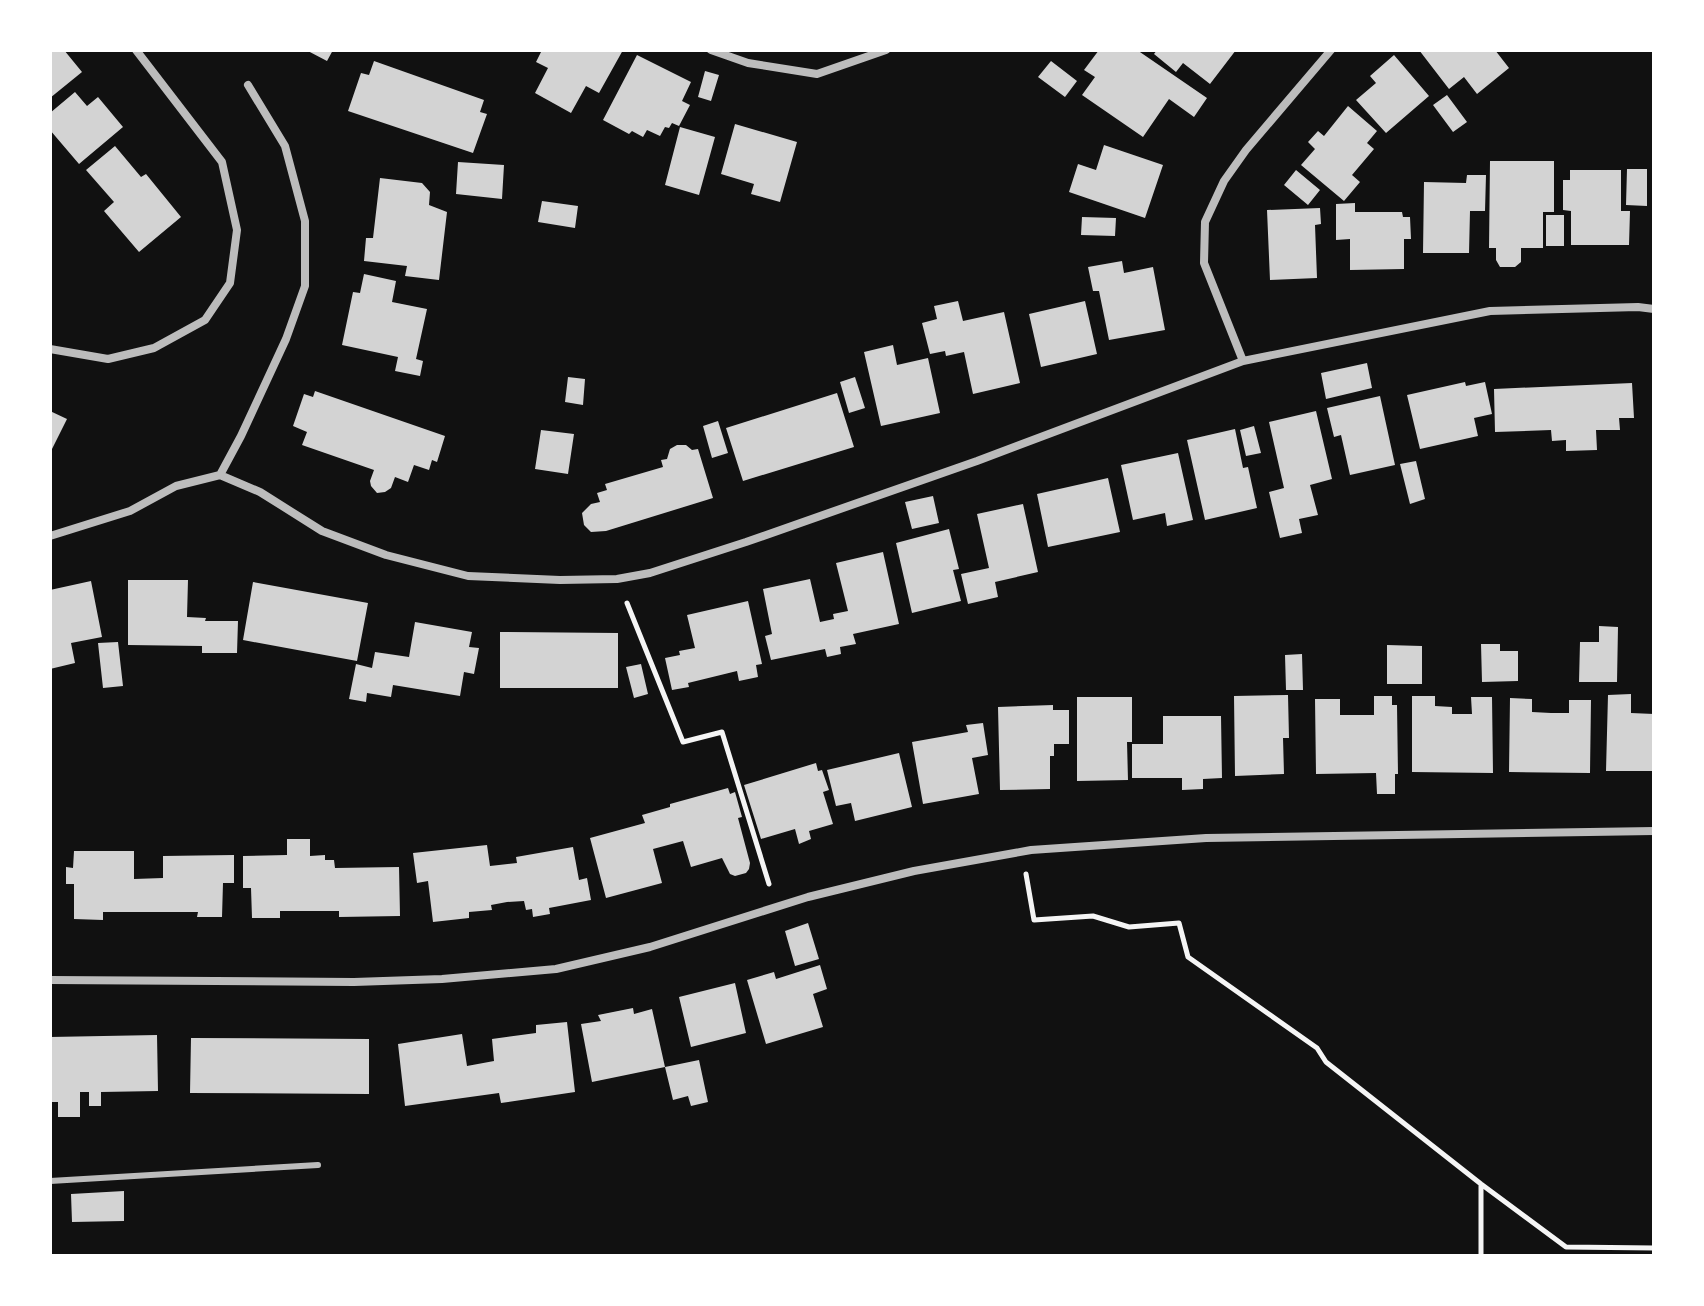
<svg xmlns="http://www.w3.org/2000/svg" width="1704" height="1306" viewBox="0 0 1704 1306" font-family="Lato,sans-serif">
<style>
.building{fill:#d3d3d3}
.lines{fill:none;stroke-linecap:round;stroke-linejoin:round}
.path{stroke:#f5f5f5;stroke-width:5}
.service{stroke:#bcbcbc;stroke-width:6}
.minor{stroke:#bcbcbc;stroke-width:8}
</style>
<rect width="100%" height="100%" fill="#111"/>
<!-- building -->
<path class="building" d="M 50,50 L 64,50 L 82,72 L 50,98 Z
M 306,50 L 333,50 L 327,61 Z
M 542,50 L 623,50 L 599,93 L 586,86 L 571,113 L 535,93 L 548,68 L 536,62 Z
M 1099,50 L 1137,50 L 1207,98 L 1194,117 L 1169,99 L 1143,137 L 1082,95 L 1095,77 L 1084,70 Z
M 1157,50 L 1236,50 L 1210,84 L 1183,63 L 1176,72 L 1154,54 Z
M 1419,50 L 1495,50 L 1509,68 L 1477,94 L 1464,77 L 1449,89 Z
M 637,55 L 691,82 L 682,101 L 690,105 L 679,126 L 672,123 L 669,128 L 665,127 L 660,136 L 647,130 L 643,137 L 632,131 L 629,134 L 603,120 Z
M 1394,55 L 1429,96 L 1386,133 L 1356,100 L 1376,83 L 1370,76 Z
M 374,61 L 484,100 L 480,112 L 487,114 L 473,153 L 348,111 L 361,73 L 369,75 Z
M 1051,61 L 1077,81 L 1065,97 L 1038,77 Z
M 705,71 L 719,75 L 711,101 L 698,97 Z
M 75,92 L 87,106 L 98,97 L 123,127 L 79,164 L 50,130 L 50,113 Z
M 1447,95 L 1467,122 L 1453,132 L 1433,105 Z
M 1348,106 L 1377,131 L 1367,143 L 1374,149 L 1352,175 L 1360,182 L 1344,201 L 1301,165 L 1315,149 L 1308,142 L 1318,131 L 1324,136 Z
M 735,124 L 797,142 L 780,202 L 751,194 L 754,184 L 721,174 Z
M 680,127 L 715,137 L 699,195 L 665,185 Z
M 1104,145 L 1163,165 L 1145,218 L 1069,192 L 1078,164 L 1096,170 Z
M 115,146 L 141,177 L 146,174 L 181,217 L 139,252 L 104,211 L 114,202 L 86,170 Z
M 1490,161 L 1554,161 L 1554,212 L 1543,212 L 1543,248 L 1521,248 L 1521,262 L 1515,267 L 1500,267 L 1496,260 L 1496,248 L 1489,248 Z
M 458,162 L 504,165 L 502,199 L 456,194 Z
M 1627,169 L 1647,169 L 1647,206 L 1626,205 Z
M 1296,170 L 1320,190 L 1308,205 L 1284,185 Z
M 1570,170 L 1621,170 L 1621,211 L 1630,211 L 1629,245 L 1571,245 L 1571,211 L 1563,210 L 1563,180 L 1570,180 Z
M 1467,175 L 1486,175 L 1485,211 L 1470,211 L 1469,253 L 1423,253 L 1424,182 L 1466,183 Z
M 380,178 L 422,183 L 430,192 L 429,205 L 447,212 L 439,280 L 405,276 L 407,266 L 364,261 L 366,238 L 373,238 Z
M 542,201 L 578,206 L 575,228 L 538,222 Z
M 1355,203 L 1355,212 L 1402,212 L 1403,217 L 1410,217 L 1411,239 L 1404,239 L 1404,269 L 1350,270 L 1350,239 L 1336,240 L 1336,204 Z
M 1320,208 L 1321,224 L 1315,225 L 1317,278 L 1270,280 L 1267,210 Z
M 1546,215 L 1564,215 L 1564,246 L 1546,246 Z
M 1082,217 L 1116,218 L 1115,236 L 1081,235 Z
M 1122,261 L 1124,273 L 1153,267 L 1165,330 L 1109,340 L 1099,291 L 1093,291 L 1088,267 Z
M 364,274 L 396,281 L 392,302 L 427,309 L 416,359 L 423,361 L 420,376 L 395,371 L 398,357 L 342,345 L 353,292 L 360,293 Z
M 958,301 L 963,321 L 1004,312 L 1020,383 L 973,394 L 964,352 L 946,356 L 945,351 L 930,354 L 922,323 L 937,319 L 934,306 Z
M 1085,301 L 1097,354 L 1041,367 L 1029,314 Z
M 893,345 L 897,365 L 928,358 L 940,413 L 881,426 L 864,352 Z
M 1367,363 L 1372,388 L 1326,399 L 1321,373 Z
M 568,377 L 585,379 L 583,405 L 565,402 Z
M 855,377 L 865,408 L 849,413 L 840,382 Z
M 1465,382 L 1466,386 L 1485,382 L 1492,414 L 1474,418 L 1478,436 L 1420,449 L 1407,395 Z
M 1632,383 L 1634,418 L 1619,418 L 1620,430 L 1596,430 L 1597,450 L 1566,451 L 1566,440 L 1552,441 L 1551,430 L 1495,432 L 1494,389 Z
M 315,391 L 445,436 L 437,462 L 432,460 L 429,470 L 414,465 L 408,482 L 395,477 L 391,488 L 385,492 L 377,493 L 371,486 L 370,481 L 374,470 L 302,445 L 307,432 L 293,426 L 304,394 L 313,397 Z
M 837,393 L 854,447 L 743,481 L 726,428 Z
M 1380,396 L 1395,465 L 1350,475 L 1341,435 L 1334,437 L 1327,408 Z
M 50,411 L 67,419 L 50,453 Z
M 1316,411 L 1332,479 L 1310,485 L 1318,515 L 1299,519 L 1302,533 L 1280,538 L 1269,492 L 1284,488 L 1269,422 Z
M 718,421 L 728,453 L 712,458 L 703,426 Z
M 1254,426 L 1261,453 L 1246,456 L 1240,430 Z
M 1235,429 L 1243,468 L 1248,467 L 1257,508 L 1205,520 L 1187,440 Z
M 541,430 L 574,434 L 568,474 L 535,469 Z
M 677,445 L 686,445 L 692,450 L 698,449 L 713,498 L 606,531 L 591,532 L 584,525 L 582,513 L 591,504 L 600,502 L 597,493 L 607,490 L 605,484 L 663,467 L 661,460 L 667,459 L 670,449 Z
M 1178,453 L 1193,520 L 1167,526 L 1165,513 L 1133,520 L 1121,465 Z
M 1416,461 L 1425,499 L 1410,504 L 1400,464 Z
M 1108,478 L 1120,532 L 1048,547 L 1037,494 Z
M 933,496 L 939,523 L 912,529 L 905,502 Z
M 1023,504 L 1038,572 L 995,582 L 998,597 L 968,604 L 961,574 L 989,568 L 977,514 Z
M 949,529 L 959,569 L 953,570 L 961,601 L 912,613 L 896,543 Z
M 883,552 L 899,624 L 853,634 L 856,644 L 840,647 L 841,654 L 827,657 L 825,649 L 771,660 L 765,636 L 772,634 L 763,589 L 810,579 L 820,622 L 834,619 L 833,614 L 848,611 L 836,563 Z
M 128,580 L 188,580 L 187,617 L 206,618 L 205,621 L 238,621 L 237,653 L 202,653 L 202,646 L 128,645 Z
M 91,581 L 102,637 L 71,643 L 75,663 L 50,669 L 50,590 Z
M 253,582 L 368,603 L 357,661 L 243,640 Z
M 748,601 L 762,664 L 756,665 L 758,677 L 739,681 L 737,671 L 688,683 L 689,687 L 672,690 L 665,658 L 680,655 L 679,651 L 695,648 L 687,615 Z
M 415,622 L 472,632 L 469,647 L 479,648 L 474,674 L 464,672 L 460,696 L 393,685 L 391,697 L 367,693 L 366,702 L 349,699 L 356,664 L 372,668 L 375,652 L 409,657 Z
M 1599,626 L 1618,627 L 1617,682 L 1579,682 L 1580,642 L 1599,642 Z
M 500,632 L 618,633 L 618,688 L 500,688 Z
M 118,642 L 123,686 L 103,688 L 98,643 Z
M 1481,644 L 1500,644 L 1500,651 L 1518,651 L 1518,681 L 1482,682 Z
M 1387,645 L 1422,646 L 1422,684 L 1387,684 Z
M 1302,654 L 1303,690 L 1286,690 L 1285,655 Z
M 641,664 L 648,694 L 634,698 L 626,667 Z
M 1631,694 L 1631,713 L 1654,714 L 1654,771 L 1606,771 L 1608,695 Z
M 1288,695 L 1289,738 L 1283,738 L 1284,774 L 1235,776 L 1234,696 Z
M 1374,696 L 1392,696 L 1392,705 L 1397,705 L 1398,774 L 1395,774 L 1395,794 L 1377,794 L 1376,773 L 1316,774 L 1315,699 L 1340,699 L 1340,715 L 1374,715 Z
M 1412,696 L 1435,696 L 1435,706 L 1452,707 L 1452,714 L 1472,714 L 1471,697 L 1492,697 L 1493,773 L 1412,772 Z
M 1077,697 L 1132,697 L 1132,742 L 1127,742 L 1128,780 L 1077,781 Z
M 1510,698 L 1532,699 L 1532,712 L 1551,713 L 1569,713 L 1569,700 L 1591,700 L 1590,773 L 1509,772 Z
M 1053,705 L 1053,710 L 1069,710 L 1069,744 L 1054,744 L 1054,756 L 1050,756 L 1050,789 L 1000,790 L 998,707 Z
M 1163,716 L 1221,716 L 1222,778 L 1203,779 L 1203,789 L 1182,790 L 1182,778 L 1132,778 L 1132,744 L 1163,744 Z
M 983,723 L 988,755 L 972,758 L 979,794 L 923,804 L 912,742 L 968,732 L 966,725 Z
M 899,753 L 912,807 L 855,821 L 851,803 L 836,806 L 827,770 Z
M 816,763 L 818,771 L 822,770 L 829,790 L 823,792 L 833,824 L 809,831 L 811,839 L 799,844 L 795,829 L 761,839 L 744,785 Z
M 728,788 L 730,794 L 735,792 L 742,817 L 738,818 L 750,863 L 749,869 L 746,873 L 735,876 L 730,874 L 722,858 L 691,867 L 683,841 L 653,849 L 662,883 L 606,898 L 590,838 L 645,823 L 642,815 L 670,807 L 670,804 Z
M 287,839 L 310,839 L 310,856 L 325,855 L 325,860 L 334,860 L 335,868 L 399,867 L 400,916 L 339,917 L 339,911 L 280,911 L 280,918 L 252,918 L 251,888 L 243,888 L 243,856 L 287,855 Z
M 487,845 L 490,866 L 517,863 L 516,857 L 573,847 L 579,880 L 587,878 L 591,900 L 549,908 L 550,914 L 533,917 L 532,909 L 526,910 L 524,901 L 507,902 L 491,905 L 492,910 L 469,912 L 469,918 L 433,922 L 428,881 L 417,883 L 413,853 Z
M 74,851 L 134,851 L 134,879 L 163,878 L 163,856 L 234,855 L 234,883 L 223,883 L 222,917 L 197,917 L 198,912 L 103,912 L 103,920 L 74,919 L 74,884 L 66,884 L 66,867 L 73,868 Z
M 808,923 L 819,959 L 795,966 L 785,931 Z
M 820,965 L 827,989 L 813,994 L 823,1027 L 766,1044 L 747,980 L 774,972 L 776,979 Z
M 735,983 L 746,1033 L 691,1047 L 679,997 Z
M 633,1008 L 634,1014 L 652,1009 L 665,1067 L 699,1060 L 708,1102 L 691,1106 L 688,1096 L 673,1100 L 665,1067 L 592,1082 L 581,1024 L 601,1021 L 598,1015 Z
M 567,1022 L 575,1092 L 501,1103 L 499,1093 L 405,1106 L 398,1044 L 462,1034 L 467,1066 L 494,1061 L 492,1039 L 536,1033 L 536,1025 Z
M 157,1035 L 158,1091 L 101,1092 L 101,1106 L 89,1106 L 89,1092 L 80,1092 L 80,1117 L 58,1117 L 58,1102 L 51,1102 L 50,1094 L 50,1037 Z
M 191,1038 L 369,1039 L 369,1094 L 190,1093 Z
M 124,1191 L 124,1221 L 72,1222 L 71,1194 Z"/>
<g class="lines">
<!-- path -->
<path class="path" d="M 627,603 L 683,742 L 722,732 L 769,884
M 1026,874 L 1034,920 L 1093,916 L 1129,927 L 1179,923 L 1188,957 L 1317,1048 L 1326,1062 L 1481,1184 L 1566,1247 L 1654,1248
M 1481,1256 L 1481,1185"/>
<!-- service -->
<path class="service" d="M 50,1181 L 318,1165"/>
<!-- minor -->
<path class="minor" d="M 711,50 L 748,63 L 817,74 L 886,50
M 50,349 L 108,359 L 154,348 L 205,320 L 230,283 L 237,230 L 222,162 L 136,50
M 1243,361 L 1204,263 L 1205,222 L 1224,181 L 1246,150 L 1331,50
M 220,475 L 241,436 L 286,339 L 305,286 L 305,221 L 285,146 L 248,85
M 50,536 L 130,511 L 176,486 L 220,475 L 260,492 L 322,531 L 386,555 L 468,576 L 560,580 L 617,579 L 650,573 L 746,542 L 977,461 L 1243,361 L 1490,311 L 1638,307 L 1654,309
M 50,980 L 354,982 L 442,979 L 556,969 L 650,947 L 808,897 L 914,871 L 1031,850 L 1206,838 L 1654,831"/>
</g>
<!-- border -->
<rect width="1704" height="1306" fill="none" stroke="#ffffff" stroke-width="104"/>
</svg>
